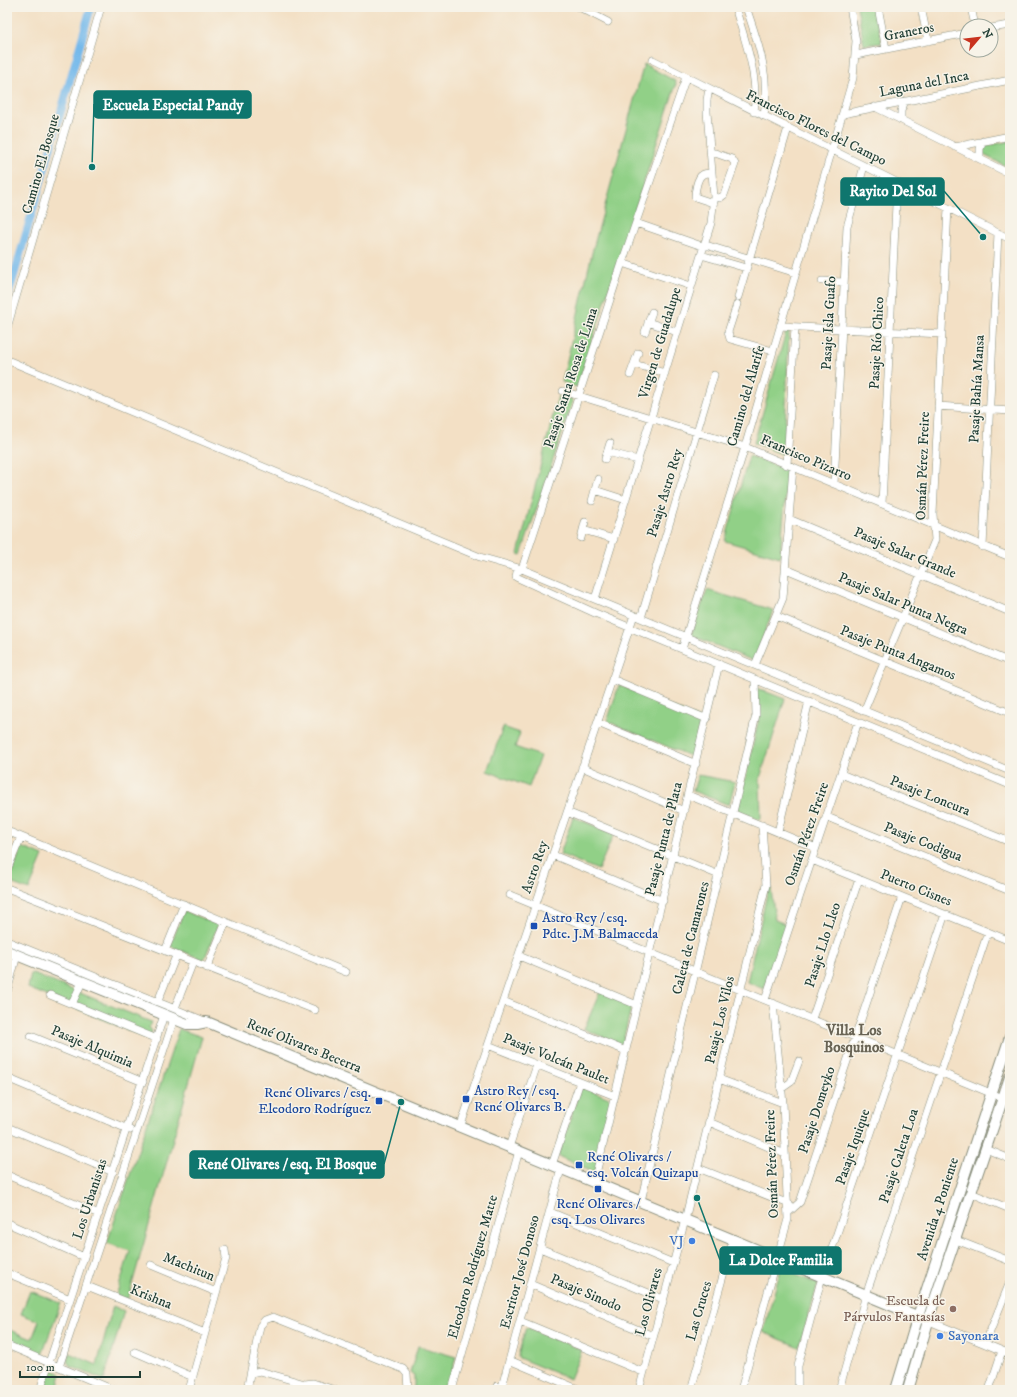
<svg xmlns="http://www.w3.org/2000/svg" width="1017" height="1397" viewBox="0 0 1017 1397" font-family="'IM FELL DW Pica',serif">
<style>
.green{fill:#91d087;stroke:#58865e}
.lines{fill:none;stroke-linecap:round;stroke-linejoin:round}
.canal{stroke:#75b9eb;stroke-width:8}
.street-casing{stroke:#898e7c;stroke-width:8}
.secondary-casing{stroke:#898e7c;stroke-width:12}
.street{stroke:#fff;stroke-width:7}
.secondary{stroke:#fff;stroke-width:10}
.transit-dot{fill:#1a4fb4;stroke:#f7f3e8;stroke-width:1.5}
.shop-dot{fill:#3f7fe0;stroke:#f7f3e8;stroke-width:1.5}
.education-dot{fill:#8d6e63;stroke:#f7f3e8;stroke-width:1.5}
.labels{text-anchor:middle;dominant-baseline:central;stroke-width:3;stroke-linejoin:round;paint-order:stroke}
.street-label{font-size:14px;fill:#1f3d34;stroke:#f7f3e8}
.transit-label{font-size:14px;fill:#164399;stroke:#f7f3e8;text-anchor:start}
.shop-label{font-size:14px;fill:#366cbe;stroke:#f7f3e8;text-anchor:end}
.education-label{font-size:14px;fill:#785e54;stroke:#f7f3e8;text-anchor:end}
.neighbourhood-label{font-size:15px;font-weight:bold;fill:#696455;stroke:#f7f3e8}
.leader{fill:none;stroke:#0f766e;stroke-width:1.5}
.callout-dot{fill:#0f766e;stroke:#f7f3e8;stroke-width:1.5}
.callout{fill:#0f766e;stroke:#0f766e;stroke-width:1.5}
.callout-label{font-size:15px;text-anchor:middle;font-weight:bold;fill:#fff}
</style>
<rect width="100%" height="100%" fill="#f7f3e8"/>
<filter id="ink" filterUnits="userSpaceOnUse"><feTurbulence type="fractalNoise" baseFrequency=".025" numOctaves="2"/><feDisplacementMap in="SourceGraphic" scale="8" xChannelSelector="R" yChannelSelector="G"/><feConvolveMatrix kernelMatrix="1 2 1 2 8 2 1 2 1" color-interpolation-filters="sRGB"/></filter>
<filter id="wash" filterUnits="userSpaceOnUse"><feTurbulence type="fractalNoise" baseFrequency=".012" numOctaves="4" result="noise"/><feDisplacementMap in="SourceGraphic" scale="16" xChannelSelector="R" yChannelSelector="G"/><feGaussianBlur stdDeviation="0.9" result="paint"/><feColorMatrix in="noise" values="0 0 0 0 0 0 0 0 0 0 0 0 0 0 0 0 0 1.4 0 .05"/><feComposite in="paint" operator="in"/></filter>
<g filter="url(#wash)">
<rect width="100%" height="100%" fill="#f3e0c5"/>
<!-- green -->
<path class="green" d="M 857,7 L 874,7 L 882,43 L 864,45 Z
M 644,64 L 675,81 L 676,84 L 577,387 L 562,382 L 593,249 Z
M 1010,141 L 1010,168 L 984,155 L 983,151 L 986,146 Z
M 786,332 L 789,332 L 784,455 L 754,443 Z
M 558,396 L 572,399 L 573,401 L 521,555 L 518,554 Z
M 749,456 L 788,470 L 780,557 L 725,541 Z
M 707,590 L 773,610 L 754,661 L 691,635 Z
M 619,685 L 701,720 L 692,757 L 609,722 L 608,719 Z
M 756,688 L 785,699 L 760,778 L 761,819 L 759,820 L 738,810 L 759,718 Z
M 503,727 L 520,733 L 515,747 L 540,756 L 529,787 L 487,771 Z
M 698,775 L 735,782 L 729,805 L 693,791 Z
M 573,817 L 614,834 L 598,870 L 560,854 Z
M 22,847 L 43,856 L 29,890 L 8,882 Z
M 770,881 L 775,920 L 788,925 L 764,989 L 747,982 Z
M 184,911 L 218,925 L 204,960 L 170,946 Z
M 31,973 L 151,1022 L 149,1027 L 152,1031 L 149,1039 L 28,988 Z
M 600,992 L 632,1004 L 622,1045 L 584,1029 Z
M 179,1029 L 202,1037 L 128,1299 L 116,1296 L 130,1251 L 107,1243 Z
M 583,1087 L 609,1098 L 612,1101 L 595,1173 L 558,1156 L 580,1089 Z
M 781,1269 L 818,1284 L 799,1347 L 763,1332 Z
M 30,1291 L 61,1303 L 42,1354 L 7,1340 L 7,1329 L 32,1339 L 39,1321 L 21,1314 Z
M 113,1306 L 124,1311 L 104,1380 L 70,1366 L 67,1361 L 69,1353 L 97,1365 Z
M 526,1327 L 582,1350 L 570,1379 L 519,1358 L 518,1356 Z
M 418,1346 L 456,1357 L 447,1390 L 414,1390 L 414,1376 L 410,1373 Z
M 51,1369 L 61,1374 L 57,1390 L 45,1390 Z"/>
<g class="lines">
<!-- canal -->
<path class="canal" d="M 7,300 L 91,7"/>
</g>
</g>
<g filter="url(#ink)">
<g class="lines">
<defs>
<path id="street" d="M 579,7 L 608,22
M 735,7 C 745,41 759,76 754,112
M 746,7 C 759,45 770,75 764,116
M 878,7 L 886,49
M 921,7 L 928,41
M 971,7 L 975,26
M 991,28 L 1010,25
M 856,55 L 967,33
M 653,60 L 1010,239
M 875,107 L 1010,174
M 843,114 L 1010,80
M 901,120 L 901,111 L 905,101
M 955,147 L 1010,136
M 711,154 L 715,153 L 732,159 L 735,164 L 724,195 L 720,198 L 714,197
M 980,159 L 980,149 L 983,141
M 712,173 C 709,173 704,173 702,175 C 697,178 695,192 695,197 L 710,202 L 714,202
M 636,223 L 699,245 L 709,246 L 796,273
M 701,255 L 746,268
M 622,263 L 686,77
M 822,281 L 844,282
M 738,297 L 788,128
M 737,304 L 728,332 L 730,339 L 773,351
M 648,322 L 677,332
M 780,326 L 942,334
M 7,328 L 101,7
M 645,332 L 652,312
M 7,360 L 480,557 L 522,569 L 1010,771
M 634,364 L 665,373
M 630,375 L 638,353
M 563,391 L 745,447 L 1010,557
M 938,406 L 1010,411
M 607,452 L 638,460
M 605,459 L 610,443
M 787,465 L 795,327
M 834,484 L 847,227 L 864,166
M 595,490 L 626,500
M 592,501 L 598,479
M 882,504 L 897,183
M 789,519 L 1010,612
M 583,530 L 614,539
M 581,538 L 585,522
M 983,547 L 998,233
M 522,569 L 517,572 L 516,577 L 595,613 L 1010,785
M 522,569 L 622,263 L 691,286
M 786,569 L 1010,662
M 595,599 L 711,223 L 714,197 L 707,112 L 707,100 L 709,89
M 776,616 L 1010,713
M 641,618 L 714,375
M 682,649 L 745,447 L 853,78 L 856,41 L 850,7
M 755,665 L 783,598 L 793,467
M 612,679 L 707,719
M 864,711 L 935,540 L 933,514 L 948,208
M 598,723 L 696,764
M 582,767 L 684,811
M 841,774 L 1010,842
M 688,795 L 816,848
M 567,812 L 719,875
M 827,817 L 1010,891
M 7,831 L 346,972
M 778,832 L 809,701
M 553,855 L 663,901
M 812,860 L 1010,941
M 7,870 L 21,837
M 7,888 L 315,1010
M 510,895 L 1010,1101
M 7,941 L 207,1022
M 165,951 L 184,904
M 519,956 L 637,1005
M 207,968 L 226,922
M 7,992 L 17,955
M 50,995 L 157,1039
M 765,1000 L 858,722
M 158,1001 L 176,956
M 503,1001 L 626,1051
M 72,1004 L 82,982
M 175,1008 L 193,962
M 812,1019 L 859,879
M 31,1036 L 143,1082
M 488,1045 L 615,1096
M 7,1078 L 130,1130
M 719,1079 L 783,1103
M 781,1089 L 791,1082 L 799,1061
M 709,1122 L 785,1154
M 7,1127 L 113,1172
M 460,1128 L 634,615
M 509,1147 L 537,1065
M 986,1149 L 1010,1159
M 552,1165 L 580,1082
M 698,1168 L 789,1204
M 7,1175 L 99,1214
M 594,1182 L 719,664
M 971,1193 L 1010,1209
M 641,1201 L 756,715 L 755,679
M 550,1212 L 673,1263
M 789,1212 L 800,1202 L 902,897
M 7,1223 L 84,1257
M 956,1240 L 1010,1261
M 540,1248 L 663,1299
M 151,1265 L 216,1292
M 7,1273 L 70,1299
M 530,1284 L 653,1336
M 87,1286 L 205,1333
M 520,1321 L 643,1372
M 929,1321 L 1010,1354
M 985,1344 L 1010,1282
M 7,1345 L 114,1390
M 135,1352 L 193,1377
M 509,1360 L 580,1390
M 59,1367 L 174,1019
M 251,1373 L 260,1371 L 305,1384 L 313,1383 L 335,1390
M 503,1383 L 561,1169
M 40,1390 L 164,1015
M 189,1390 L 226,1258 L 225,1250
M 247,1390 L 260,1326 L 265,1320 L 273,1317 L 403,1369 L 407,1374 L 408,1390
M 452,1390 L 519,1151
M 496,1390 L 497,1386
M 639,1390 L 685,1220 L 766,885 L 762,825
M 691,1390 L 733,1240
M 741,1390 L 788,1219 L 783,1103 L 773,1003
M 798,1390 L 798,1366 L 820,1284 L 945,914
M 839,1390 L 866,1295 L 988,932
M 989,1390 L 1002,1351"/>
<path id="secondary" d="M 7,951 L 187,1024 L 197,1024 L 207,1022 L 929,1321
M 896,1390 L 918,1316 L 1010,1037
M 908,1390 L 931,1311 L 1010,1077"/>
</defs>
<!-- street casing -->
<use href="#street" class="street-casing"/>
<!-- secondary casing -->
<use href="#secondary" class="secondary-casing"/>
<!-- street -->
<use href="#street" class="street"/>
<!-- secondary -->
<use href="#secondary" class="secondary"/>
</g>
</g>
<!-- markers -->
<g class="transit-dot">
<rect x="530" y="922" width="8" height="8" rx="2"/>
<rect x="462" y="1095" width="8" height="8" rx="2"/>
<rect x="375" y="1097" width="8" height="8" rx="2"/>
<rect x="575" y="1161" width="8" height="8" rx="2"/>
<rect x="594" y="1185" width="8" height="8" rx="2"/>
</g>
<g class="shop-dot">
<circle cx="692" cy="1241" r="4"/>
<circle cx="940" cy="1336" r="4"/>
</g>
<circle class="education-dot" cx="953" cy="1309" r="4"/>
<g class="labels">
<!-- street labels -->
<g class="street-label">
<text transform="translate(909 32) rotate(-11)">Graneros</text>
<text transform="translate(924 84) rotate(-11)">Laguna del Inca</text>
<text transform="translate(816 128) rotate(26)">Francisco Flores del Campo</text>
<text transform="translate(41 164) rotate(-74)">Camino El Bosque</text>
<text transform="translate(829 323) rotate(-87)">Pasaje Isla Guafo</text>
<text transform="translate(660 343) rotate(-73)">Virgen de Guadalupe</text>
<text transform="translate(877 343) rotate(-87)">Pasaje Río Chico</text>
<text transform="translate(571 378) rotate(-72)">Pasaje Santa Rosa de Lima</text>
<text transform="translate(977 389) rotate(-87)">Pasaje Bahía Mansa</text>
<text transform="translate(746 396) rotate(-74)">Camino del Alarife</text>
<text transform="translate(806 458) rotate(23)">Francisco Pizarro</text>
<text transform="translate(923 466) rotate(-88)">Osmán Pérez Freire</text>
<text transform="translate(665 493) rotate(-73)">Pasaje Astro Rey</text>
<text transform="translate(905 553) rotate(23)">Pasaje Salar Grande</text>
<text transform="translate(903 604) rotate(23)">Pasaje Salar Punta Negra</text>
<text transform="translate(898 653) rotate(22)">Pasaje Punta Angamos</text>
<text transform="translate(930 796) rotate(22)">Pasaje Loncura</text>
<text transform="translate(807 834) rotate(-71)">Osmán Pérez Freire</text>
<text transform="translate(664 839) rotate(-76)">Pasaje Punta de Plata</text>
<text transform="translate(923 842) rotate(22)">Pasaje Codigua</text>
<text transform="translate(535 867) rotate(-71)">Astro Rey</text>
<text transform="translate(916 888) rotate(22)">Puerto Cisnes</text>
<text transform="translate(691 938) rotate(-76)">Caleta de Camarones</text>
<text transform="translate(823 945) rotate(-72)">Pasaje Llo Lleo</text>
<text transform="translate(720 1020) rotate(-77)">Pasaje Los Vilos</text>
<text transform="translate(304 1046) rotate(22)">René Olivares Becerra</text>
<text transform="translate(92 1047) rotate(23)">Pasaje Alquimia</text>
<text transform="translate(556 1059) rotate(22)">Pasaje Volcán Paulet</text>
<text transform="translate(817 1110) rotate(-72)">Pasaje Domeyko</text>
<text transform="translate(853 1147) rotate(-71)">Pasaje Iquique</text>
<text transform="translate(899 1156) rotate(-72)">Pasaje Caleta Loa</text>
<text transform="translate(772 1164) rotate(-92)">Osmán Pérez Freire</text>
<text transform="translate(90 1199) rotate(-72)">Los Urbanistas</text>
<text transform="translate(938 1209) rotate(-72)">Avenida 4 Poniente</text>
<text transform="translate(189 1267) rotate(22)">Machitun</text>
<text transform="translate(473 1267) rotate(-74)">Eleodoro Rodríguez Matte</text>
<text transform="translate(520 1272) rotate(-75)">Escritor José Donoso</text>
<text transform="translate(586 1293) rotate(23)">Pasaje Sinodo</text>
<text transform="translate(151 1297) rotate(22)">Krishna</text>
<text transform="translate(649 1302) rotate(-75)">Los Olivares</text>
<text transform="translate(699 1311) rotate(-74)">Las Cruces</text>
</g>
<!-- transit labels -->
<g class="transit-label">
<text x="542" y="918">Astro Rey / esq.<tspan x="542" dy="16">Pdte. J.M Balmaceda</tspan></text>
<text x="474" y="1091">Astro Rey / esq.<tspan x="474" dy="16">René Olivares B.</tspan></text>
<text x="371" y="1093" text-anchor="end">René Olivares / esq.<tspan x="371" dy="16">Eleodoro Rodríguez</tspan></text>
<text x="587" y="1157">René Olivares /<tspan x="587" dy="16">esq. Volcán Quizapu</tspan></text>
<text x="598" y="1204" text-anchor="middle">René Olivares /<tspan x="598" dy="16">esq. Los Olivares</tspan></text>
</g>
<!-- shop labels -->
<g class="shop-label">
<text x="684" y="1241">VJ</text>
<text x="948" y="1336" text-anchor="start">Sayonara</text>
</g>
<!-- education labels -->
<g class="education-label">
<text x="945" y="1301">Escuela de<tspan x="945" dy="16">Párvulos Fantasías</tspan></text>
</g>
<!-- neighbourhood labels -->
<g class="neighbourhood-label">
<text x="854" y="1030">Villa Los<tspan x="854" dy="17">Bosquinos</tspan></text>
</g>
</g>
<!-- callouts -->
<path class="leader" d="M92 167L94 104M983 237L944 191M401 1102L384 1164M697 1198L720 1260"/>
<g class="callout-dot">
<circle cx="92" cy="167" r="4"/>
<circle cx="983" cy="237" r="4"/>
<circle cx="401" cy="1102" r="4"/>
<circle cx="697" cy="1198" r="4"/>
</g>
<g class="callout">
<rect x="94" y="91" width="157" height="27" rx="4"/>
<rect x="841" y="178" width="103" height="27" rx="4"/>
<rect x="190" y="1151" width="194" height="27" rx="4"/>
<rect x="720" y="1247" width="121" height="27" rx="4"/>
</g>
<g class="callout-label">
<text x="173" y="110">Escuela Especial Pandy</text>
<text x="893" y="196">Rayito Del Sol</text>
<text x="287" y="1169">René Olivares / esq. El Bosque</text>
<text x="781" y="1265">La Dolce Familia</text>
</g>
<!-- margin -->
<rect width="1017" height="1397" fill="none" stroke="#f7f3e8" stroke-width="24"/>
<!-- north arrow -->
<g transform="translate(979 38) rotate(62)"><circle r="19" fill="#f7f3e8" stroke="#a1aaa0"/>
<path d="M0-3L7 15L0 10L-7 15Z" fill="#c8321e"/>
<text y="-6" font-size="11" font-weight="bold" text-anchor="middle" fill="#1f3d34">N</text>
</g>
<!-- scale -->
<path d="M20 1371v6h120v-6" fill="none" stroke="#1f3d34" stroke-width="2"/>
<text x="26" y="1371" font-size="12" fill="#1f3d34" stroke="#f7f3e8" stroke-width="3" paint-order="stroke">100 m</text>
</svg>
